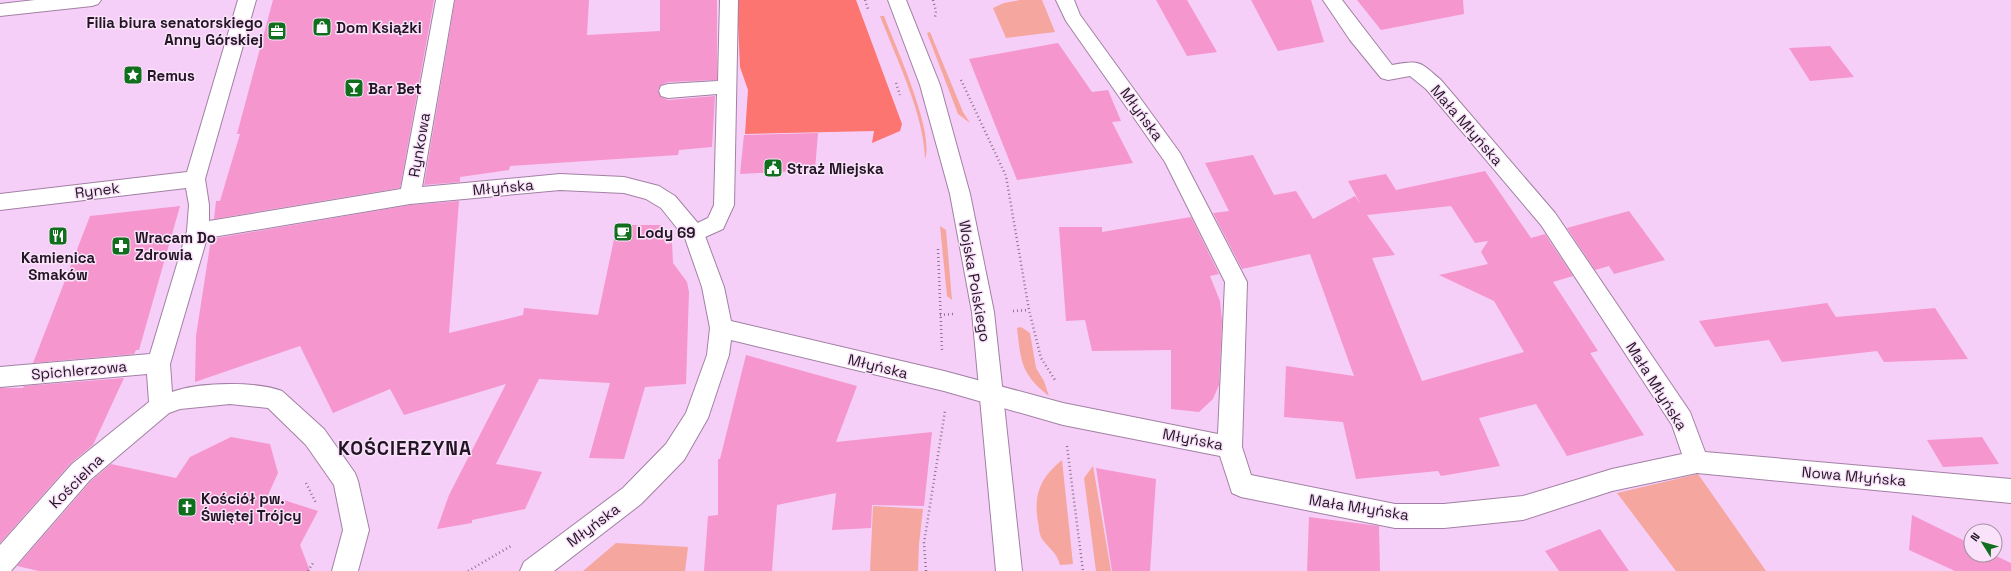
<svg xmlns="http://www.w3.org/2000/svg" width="2011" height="571" viewBox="0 0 2011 571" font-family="'Space Grotesk',sans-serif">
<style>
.green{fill:#f5a69f}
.forest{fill:#fc7570}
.building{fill:#f596ce;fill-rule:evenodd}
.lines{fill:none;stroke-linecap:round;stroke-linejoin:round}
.lane-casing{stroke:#a280a4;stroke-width:2}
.street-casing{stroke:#a280a4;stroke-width:2}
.secondary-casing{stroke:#a280a4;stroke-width:2}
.path{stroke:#8d738e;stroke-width:2.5;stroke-dasharray:1 3;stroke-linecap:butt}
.lane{fill:#fff;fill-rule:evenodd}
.street{fill:#fff;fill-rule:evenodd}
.secondary{fill:#fff;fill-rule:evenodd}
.labels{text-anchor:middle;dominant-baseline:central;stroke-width:3;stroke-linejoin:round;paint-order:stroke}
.poi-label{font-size:15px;font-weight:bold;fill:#231624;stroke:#f9e2fa;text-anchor:start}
.street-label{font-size:15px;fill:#231624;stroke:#f9e2fa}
.district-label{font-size:19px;font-weight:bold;letter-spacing:1px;fill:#231624;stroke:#f9e2fa}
</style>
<rect width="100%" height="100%" fill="#f5cff7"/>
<!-- green -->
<path class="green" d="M 1020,0 L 1042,0 L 1055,32 L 1006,38 L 993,8 L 1004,3 Z
M 880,16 L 884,16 C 895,45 935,132 925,159 C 924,114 896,58 880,16 Z
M 930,32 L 963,112 L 970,123 L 958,114 L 927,33 Z
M 940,226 L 946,230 L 952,300 L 947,296 Z
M 1021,327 L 1030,333 L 1036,368 L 1044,381 L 1049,396 C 1021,374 1021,362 1017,328 Z
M 1062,460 L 1073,564 L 1060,565 C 1056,550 1048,549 1041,537 C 1039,533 1039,527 1038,522 C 1033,494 1041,477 1062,460 Z
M 1093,466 L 1111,571 L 1096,571 L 1084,478 Z
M 1698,474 L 1766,571 L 1676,571 L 1617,493 Z
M 873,506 L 923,509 L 919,544 L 918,571 L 870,571 Z
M 616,543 L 688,547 L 685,571 L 583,571 Z"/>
<!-- forest -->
<path class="forest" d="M 737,0 L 856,0 L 902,124 L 900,131 L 872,143 L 874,131 L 745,134 L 748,90 L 740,67 Z"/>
<!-- building -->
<path class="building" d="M 273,0 L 434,0 L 400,188 L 214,219 L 216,201 L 220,201 L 240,134 L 237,134 Z
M 455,0 L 589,0 L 587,35 L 660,31 L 660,0 L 717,0 L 717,80 L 668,82 L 661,85 L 658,90 L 661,97 L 668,100 L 715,96 L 712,147 L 679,150 L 678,155 L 510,166 L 509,170 L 460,177 L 460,182 L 424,185 Z
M 1156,0 L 1187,0 L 1217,52 L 1187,56 Z
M 1251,0 L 1311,0 L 1324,42 L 1278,51 Z
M 1357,0 L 1463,0 L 1464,14 L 1381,30 Z
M 1058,43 L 1092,92 L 1108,90 L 1121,121 L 1112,122 L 1133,163 L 1017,180 L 969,59 Z
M 1830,46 L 1854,77 L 1810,81 L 1789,48 Z
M 818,133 L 815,170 L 740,174 L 744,135 Z
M 1253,155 L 1274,195 L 1296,191 L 1313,219 L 1355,196 L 1361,205 L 1348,181 L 1386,174 L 1396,190 L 1485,171 L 1531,238 L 1545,234 L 1573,276 L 1553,282 L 1598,351 L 1590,353 L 1644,435 L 1567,456 L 1536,404 L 1479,418 L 1500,466 L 1441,476 L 1438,471 L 1356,479 L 1343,422 L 1284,417 L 1286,366 L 1354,376 L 1310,254 L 1242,269 L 1213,213 L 1229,211 L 1205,163 ZM 1451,206 L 1475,243 L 1488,241 L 1481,252 L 1488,264 L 1439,275 L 1494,301 L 1524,352 L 1422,381 L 1372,258 L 1395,255 L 1367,215 Z
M 459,201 L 449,333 L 523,315 L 524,308 L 598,315 L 617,225 L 662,225 L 666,244 L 672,243 L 673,263 L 687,282 L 689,292 L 686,384 L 645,387 L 624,459 L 589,458 L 610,383 L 539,379 L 496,464 L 542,472 L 525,509 L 472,520 L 472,523 L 437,529 L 449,495 L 506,384 L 404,415 L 390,389 L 333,413 L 300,346 L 195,382 L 196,336 L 211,239 L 410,205 Z
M 180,206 L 139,350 L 136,350 L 134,354 L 33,363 L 90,216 Z
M 1629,211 L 1665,260 L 1614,274 L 1609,266 L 1595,270 L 1567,228 Z
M 1191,217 L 1219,274 L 1210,276 L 1220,301 L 1222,321 L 1219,385 L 1213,399 L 1199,412 L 1171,409 L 1171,350 L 1092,351 L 1085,320 L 1066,321 L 1059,227 L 1102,227 L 1102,232 Z
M 1827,303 L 1836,317 L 1935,308 L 1968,359 L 1884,362 L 1877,351 L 1782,362 L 1769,340 L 1715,347 L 1699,321 Z
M 746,355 L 857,386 L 836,442 L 932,432 L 924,506 L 872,505 L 871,528 L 832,530 L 836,493 L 777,505 L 772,571 L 704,571 L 708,516 L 718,515 L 718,459 L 720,459 Z
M 124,378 L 93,445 L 71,463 L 0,543 L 0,388 L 23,388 L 24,386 Z
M 231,437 L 270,444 L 278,473 L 268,495 L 318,511 L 300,545 L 310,571 L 39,571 L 17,566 L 91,481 L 111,464 L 176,478 L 190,457 Z
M 1982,437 L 1999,464 L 1943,467 L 1927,440 Z
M 1096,468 L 1156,479 L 1150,571 L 1112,571 Z
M 1912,515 L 1971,544 L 1971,555 L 1994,555 L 2011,563 L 2011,571 L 1955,571 L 1909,550 Z
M 1309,517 L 1379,526 L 1380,571 L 1307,571 Z
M 1600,529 L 1629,571 L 1559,571 L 1545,551 Z"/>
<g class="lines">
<defs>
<path id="lane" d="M 720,0 L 738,0 L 734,205 L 723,229 L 694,242 L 687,240 L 684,234 L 687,228 L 708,218 L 714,205 L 717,94 L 668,98 L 661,96 L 659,91 L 661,86 L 668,84 L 718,81 Z"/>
<path id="street" d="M 35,0 L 101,0 L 98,4 L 92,6 L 0,16 L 0,4 Z
M 238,0 L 256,0 L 205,179 L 209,205 L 209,221 L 401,189 L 436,0 L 454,0 L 422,187 L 560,174 L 624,177 L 659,186 L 675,196 L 702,228 L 724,287 L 731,321 L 944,371 L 1063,403 L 1218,434 L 1225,282 L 1165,162 L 1066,21 L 1056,0 L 1074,0 L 1080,15 L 1180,153 L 1247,282 L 1242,447 L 1251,475 L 1395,504 L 1444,504 L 1523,496 L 1612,469 L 1682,454 L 1672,425 L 1541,225 L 1426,89 L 1410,76 L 1388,80 L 1381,78 L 1350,40 L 1323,0 L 1342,0 L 1392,65 C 1420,60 1419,61 1440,79 L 1555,213 L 1690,412 L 1705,452 L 2011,479 L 2011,503 L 1697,473 L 1612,491 L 1523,520 L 1444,528 L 1395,528 L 1241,497 L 1232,493 L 1220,456 L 1063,425 L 944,391 L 731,340 L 729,355 L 708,418 L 684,460 L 641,504 L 554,571 L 520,571 L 524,562 L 623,488 L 666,444 L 686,413 L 707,355 L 710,328 L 702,287 L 685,238 L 661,208 L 646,199 L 624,193 L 560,190 L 410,204 L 207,238 L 170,364 L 172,392 C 198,382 256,381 282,391 L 324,429 L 355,473 L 358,481 L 369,530 L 358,571 L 332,571 L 343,530 L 334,485 L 306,445 L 268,408 L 230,404 L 180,409 L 169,413 L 90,480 L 11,571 L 0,571 L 0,545 L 72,464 L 149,402 L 147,374 L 0,387 L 0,367 L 150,354 L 187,231 L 189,205 L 186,188 L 0,210 L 0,194 L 187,172 Z"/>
<path id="secondary" d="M 888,0 L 906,0 L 940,85 L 970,194 L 994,312 L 1022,571 L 996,571 L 972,312 L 950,194 L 920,85 Z"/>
</defs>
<!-- lane casing -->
<use href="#lane" class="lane-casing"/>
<!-- street casing -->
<use href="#street" class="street-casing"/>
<!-- secondary casing -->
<use href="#secondary" class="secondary-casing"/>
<!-- path -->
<path class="path" d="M 865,0 L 868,9
M 933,0 L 936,11 L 935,17
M 961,80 L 1006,176 L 1029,310 L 1041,358 L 1055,380
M 896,83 L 900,95
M 938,249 L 942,350
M 1013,311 L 1029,310
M 940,315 L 953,314
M 1067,446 L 1083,571
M 306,483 L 316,503
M 308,571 L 313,563
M 468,571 L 511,546
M 926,571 L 924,543 L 945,411"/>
<!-- lane -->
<use href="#lane" class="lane"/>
<!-- street -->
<use href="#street" class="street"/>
<!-- secondary -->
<use href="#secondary" class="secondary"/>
</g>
<!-- icons -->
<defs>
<symbol id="shop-square" viewBox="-11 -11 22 22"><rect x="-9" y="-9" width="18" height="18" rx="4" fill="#106f1d" stroke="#f9e2fa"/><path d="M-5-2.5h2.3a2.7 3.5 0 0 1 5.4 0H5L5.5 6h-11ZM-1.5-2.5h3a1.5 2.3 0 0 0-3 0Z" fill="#fff"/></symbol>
<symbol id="office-square" viewBox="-11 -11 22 22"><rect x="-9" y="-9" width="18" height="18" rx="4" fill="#106f1d" stroke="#f9e2fa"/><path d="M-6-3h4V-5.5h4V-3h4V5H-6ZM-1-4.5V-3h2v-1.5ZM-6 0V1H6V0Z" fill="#fff"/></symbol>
<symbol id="sight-square" viewBox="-11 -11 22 22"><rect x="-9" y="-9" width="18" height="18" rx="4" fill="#106f1d" stroke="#f9e2fa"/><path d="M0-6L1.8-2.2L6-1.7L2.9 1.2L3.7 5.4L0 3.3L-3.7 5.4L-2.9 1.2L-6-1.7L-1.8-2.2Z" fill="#fff"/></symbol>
<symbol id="bar-square" viewBox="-11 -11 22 22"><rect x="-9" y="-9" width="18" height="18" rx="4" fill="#106f1d" stroke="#f9e2fa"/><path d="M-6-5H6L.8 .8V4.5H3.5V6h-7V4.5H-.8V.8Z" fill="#fff"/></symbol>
<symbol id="civic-square" viewBox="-11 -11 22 22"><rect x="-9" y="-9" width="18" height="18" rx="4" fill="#106f1d" stroke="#f9e2fa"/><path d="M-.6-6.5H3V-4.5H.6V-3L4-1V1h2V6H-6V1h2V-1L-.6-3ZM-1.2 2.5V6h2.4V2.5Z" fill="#fff"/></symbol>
<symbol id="cafe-square" viewBox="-11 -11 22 22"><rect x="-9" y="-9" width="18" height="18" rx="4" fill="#106f1d" stroke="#f9e2fa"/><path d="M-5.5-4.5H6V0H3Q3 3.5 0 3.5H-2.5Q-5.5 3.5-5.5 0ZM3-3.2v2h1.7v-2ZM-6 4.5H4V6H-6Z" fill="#fff"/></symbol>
<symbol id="restaurant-square" viewBox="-11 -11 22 22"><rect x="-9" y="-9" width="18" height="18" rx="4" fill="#106f1d" stroke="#f9e2fa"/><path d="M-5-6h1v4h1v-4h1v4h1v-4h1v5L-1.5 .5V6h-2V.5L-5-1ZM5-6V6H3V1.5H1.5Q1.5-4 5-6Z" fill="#fff"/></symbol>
<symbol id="pharmacy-square" viewBox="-11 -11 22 22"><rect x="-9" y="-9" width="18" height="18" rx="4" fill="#106f1d" stroke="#f9e2fa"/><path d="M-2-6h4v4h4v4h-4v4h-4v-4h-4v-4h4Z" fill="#fff"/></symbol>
<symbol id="church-square" viewBox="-11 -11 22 22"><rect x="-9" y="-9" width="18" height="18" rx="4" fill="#106f1d" stroke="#f9e2fa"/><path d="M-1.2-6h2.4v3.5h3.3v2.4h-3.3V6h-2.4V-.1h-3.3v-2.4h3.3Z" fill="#fff"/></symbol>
</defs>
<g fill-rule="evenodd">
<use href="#shop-square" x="311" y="16" width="22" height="22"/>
<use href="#office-square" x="266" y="20" width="22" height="22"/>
<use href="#sight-square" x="122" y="64" width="22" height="22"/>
<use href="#bar-square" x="343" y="77" width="22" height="22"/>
<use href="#civic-square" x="762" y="157" width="22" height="22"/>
<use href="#cafe-square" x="612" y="221" width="22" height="22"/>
<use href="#restaurant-square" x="47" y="225" width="22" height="22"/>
<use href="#pharmacy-square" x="110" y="235" width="22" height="22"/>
<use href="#church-square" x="176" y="496" width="22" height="22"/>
</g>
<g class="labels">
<!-- poi labels -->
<g class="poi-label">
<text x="263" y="22" text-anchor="end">Filia biura senatorskiego<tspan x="263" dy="17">Anny Górskiej</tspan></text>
<text x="336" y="27">Dom Książki</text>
<text x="147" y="75">Remus</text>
<text x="368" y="88">Bar Bet</text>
<text x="787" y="168">Straż Miejska</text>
<text x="637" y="232">Lody 69</text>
<text x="135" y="237">Wracam Do<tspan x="135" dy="17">Zdrowia</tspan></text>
<text x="58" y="257" text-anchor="middle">Kamienica<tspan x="58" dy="17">Smaków</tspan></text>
<text x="201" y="498">Kościół pw.<tspan x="201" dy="17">Świętej Trójcy</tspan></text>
</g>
<!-- street labels -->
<g class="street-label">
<text transform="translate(1142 114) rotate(54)">Młyńska</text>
<text transform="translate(1467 125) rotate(49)">Mała Młyńska</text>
<text transform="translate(419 145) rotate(-80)">Rynkowa</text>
<text transform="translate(503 187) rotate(-5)">Młyńska</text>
<text transform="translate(97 190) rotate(-7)">Rynek</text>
<text transform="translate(975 281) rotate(80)">Wojska Polskiego</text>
<text transform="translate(878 366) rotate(14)">Młyńska</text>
<text transform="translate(79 370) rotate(-5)">Spichlerzowa</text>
<text transform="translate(1657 386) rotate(58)">Mała Młyńska</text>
<text transform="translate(1193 439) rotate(11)">Młyńska</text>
<text transform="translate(1854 476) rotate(5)">Nowa Młyńska</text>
<text transform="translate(76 481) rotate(-45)">Kościelna</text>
<text transform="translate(1359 507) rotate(9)">Mała Młyńska</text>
<text transform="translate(593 525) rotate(-37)">Młyńska</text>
</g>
<!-- district labels -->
<g class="district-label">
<text x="405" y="448">KOŚCIERZYNA</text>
</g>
</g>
<!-- north arrow -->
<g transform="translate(1983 543) rotate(307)"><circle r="19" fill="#f9e2fa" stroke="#a390a4"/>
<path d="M0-3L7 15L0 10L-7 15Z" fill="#106f1d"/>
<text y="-6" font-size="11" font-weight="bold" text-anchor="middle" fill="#231624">N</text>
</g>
</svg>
